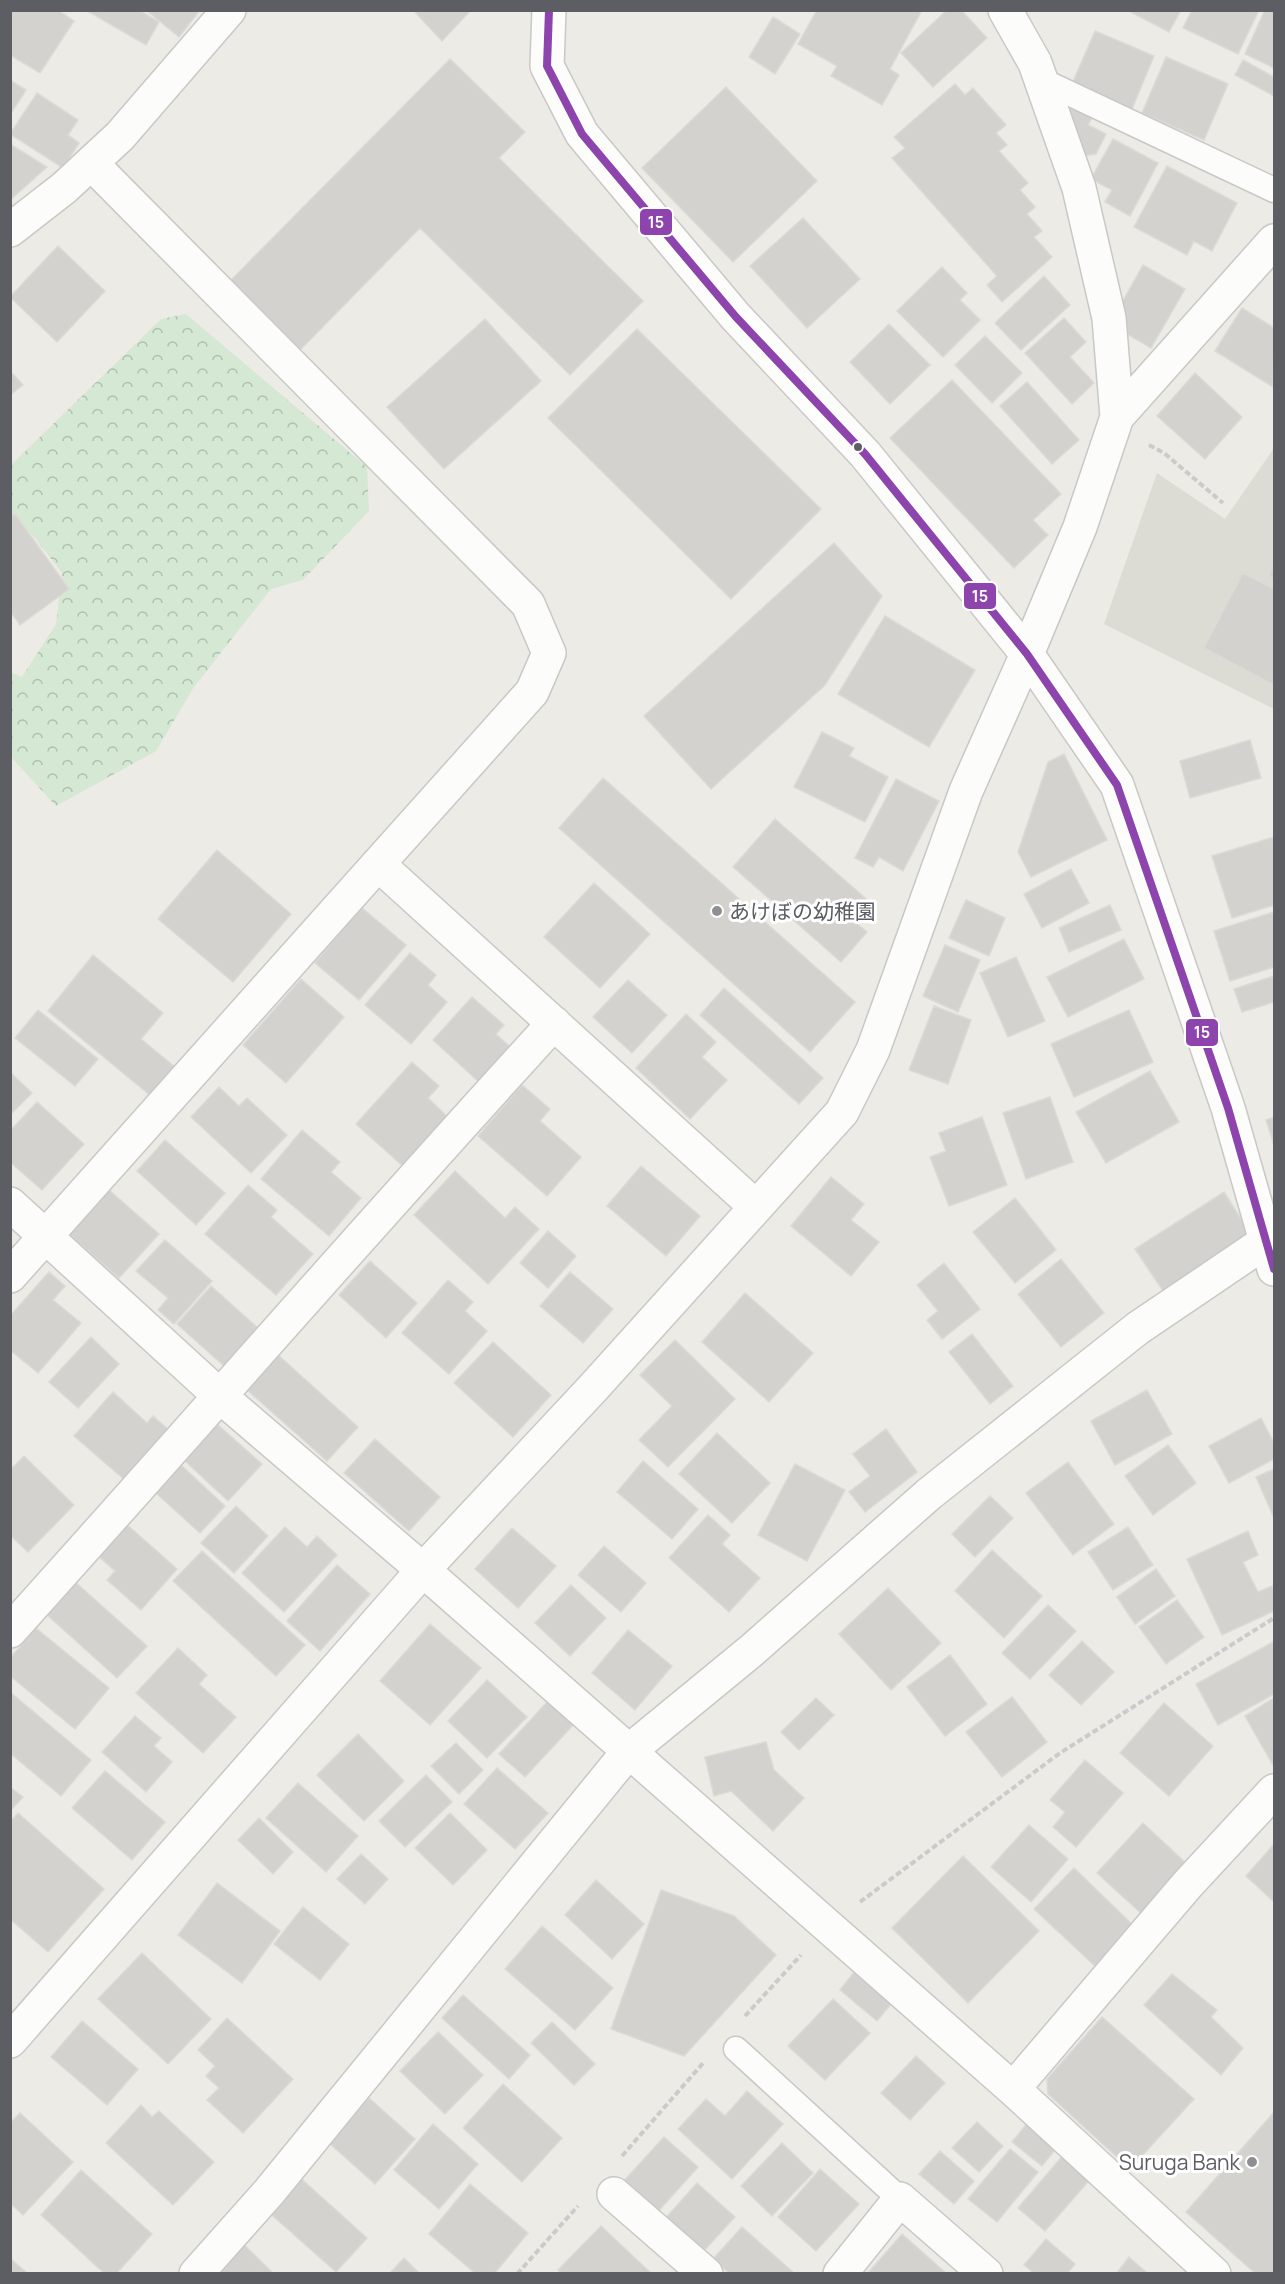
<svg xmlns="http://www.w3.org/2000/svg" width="1285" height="2284" viewBox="0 0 1285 2284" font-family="Manrope,'Noto Sans JP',sans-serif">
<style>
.education{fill:#dcdbd4}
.forest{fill:url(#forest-crowns)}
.building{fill:#d3d2cf;stroke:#dbdad5;stroke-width:1.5}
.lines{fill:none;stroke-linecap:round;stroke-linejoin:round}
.service-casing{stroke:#c8c8c6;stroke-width:27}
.minor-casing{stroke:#c8c8c6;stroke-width:36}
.tertiary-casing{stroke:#c8c8c6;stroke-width:36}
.path{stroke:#c9cccb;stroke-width:4;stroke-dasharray:6 3;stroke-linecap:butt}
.service{stroke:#fcfcfb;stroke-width:24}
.minor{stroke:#fcfcfb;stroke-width:33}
.tertiary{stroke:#fcfcfb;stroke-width:33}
.bus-1-casing{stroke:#fff;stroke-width:12}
.bus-1{stroke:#8e44ad;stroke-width:8}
.bus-dot{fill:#5c5e64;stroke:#fff;stroke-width:2}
.poi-dot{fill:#8e8f92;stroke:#fff;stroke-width:2}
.labels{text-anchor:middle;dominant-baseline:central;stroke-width:6;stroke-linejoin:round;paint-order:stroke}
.poi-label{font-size:21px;fill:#5c5e64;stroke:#fff;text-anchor:start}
.line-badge{stroke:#fff;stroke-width:2}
.badge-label{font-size:16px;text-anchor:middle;font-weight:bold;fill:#fff}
</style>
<defs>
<pattern id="forest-crowns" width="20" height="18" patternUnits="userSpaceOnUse" patternTransform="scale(1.5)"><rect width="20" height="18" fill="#d4e8d4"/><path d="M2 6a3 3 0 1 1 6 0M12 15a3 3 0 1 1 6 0" fill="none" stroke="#afbfb0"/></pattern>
</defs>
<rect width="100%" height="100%" fill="#ecebe6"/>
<!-- education -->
<path class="education" d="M 1274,448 L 1274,709 L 1104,624 L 1157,473 L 1225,519 Z"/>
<!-- forest -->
<path class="forest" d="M 186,314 L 367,467 L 369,511 L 303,580 L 271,589 L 194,687 L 156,751 L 56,806 L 11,757 L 11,672 L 22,677 L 56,624 L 62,573 L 35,538 L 11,514 L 11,465 L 161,319 Z"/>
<!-- building -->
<path class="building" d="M 10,10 L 58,10 L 74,21 L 40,73 L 10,55 Z
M 90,10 L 139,10 L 159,22 L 146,45 L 89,12 Z
M 146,10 L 200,10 L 179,37 Z
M 413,10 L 471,10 L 442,41 Z
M 817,10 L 922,10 L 890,69 L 899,75 L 882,105 L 831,76 L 837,66 L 798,44 Z
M 947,10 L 961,10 L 987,38 L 933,87 L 901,53 Z
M 1127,10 L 1181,10 L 1169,32 Z
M 1192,10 L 1259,10 L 1238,54 L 1183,28 Z
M 1265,10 L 1274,10 L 1274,68 L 1245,54 Z
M 773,17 L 800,34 L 775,74 L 749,57 Z
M 1095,31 L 1154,56 L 1132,109 L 1072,84 Z
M 1166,57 L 1228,84 L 1204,140 L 1142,113 Z
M 450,59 L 525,132 L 499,158 L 643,301 L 570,375 L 420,228 L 300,350 L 230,281 Z
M 1243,60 L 1274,77 L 1274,96 L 1235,75 Z
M 10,80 L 26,90 L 10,115 Z
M 955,84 L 965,95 L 973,88 L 1006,125 L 996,133 L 1007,145 L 999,151 L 1028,183 L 1020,190 L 1035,207 L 1027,214 L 1042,231 L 1034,237 L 1052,257 L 1002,302 L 987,285 L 997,276 L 892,158 L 905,148 L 894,137 Z
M 726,87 L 817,181 L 733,262 L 642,168 Z
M 37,93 L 78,120 L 68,135 L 79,143 L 63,168 L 10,134 Z
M 1068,99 L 1095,112 L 1088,125 L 1106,134 L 1096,154 L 1076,157 Z
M 1113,139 L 1158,163 L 1130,216 L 1105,202 L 1112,190 L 1091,179 Z
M 10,144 L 47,167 L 10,200 Z
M 1167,166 L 1237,203 L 1212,251 L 1194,241 L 1187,255 L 1134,227 Z
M 803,218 L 860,279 L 807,328 L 750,266 Z
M 58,246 L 105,291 L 57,342 L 10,297 Z
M 1143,265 L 1185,289 L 1151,348 L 1110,324 Z
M 942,267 L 967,293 L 960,300 L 980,320 L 943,357 L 897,311 Z
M 1044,276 L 1070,305 L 1021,350 L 995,323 Z
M 1242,308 L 1274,328 L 1273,387 L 1215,351 Z
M 1064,318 L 1086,342 L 1070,357 L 1094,383 L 1072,404 L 1025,353 Z
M 485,319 L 541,381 L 444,469 L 387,407 Z
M 889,324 L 930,365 L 890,404 L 850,362 Z
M 637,329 L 821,509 L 731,599 L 548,418 Z
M 985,336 L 1022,373 L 992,403 L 955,365 Z
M 10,371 L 23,385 L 10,395 Z
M 1195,373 L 1242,417 L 1205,459 L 1157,416 Z
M 952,380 L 1061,494 L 1033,520 L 1048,535 L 1014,568 L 890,438 Z
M 1027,382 L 1079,440 L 1052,464 L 1000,406 Z
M 15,514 L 69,589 L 20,625 L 10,611 L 10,517 Z
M 834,543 L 882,596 L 825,685 L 711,789 L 644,716 Z
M 1274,565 L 1274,579 L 1269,576 Z
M 1243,573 L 1274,589 L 1274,685 L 1204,648 Z
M 885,616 L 975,670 L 929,747 L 838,694 Z
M 822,732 L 854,748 L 849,756 L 888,777 L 865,822 L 794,787 Z
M 1250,740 L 1261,778 L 1190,798 L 1180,761 Z
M 1064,754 L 1107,840 L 1031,877 L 1018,852 L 1048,762 Z
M 603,778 L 855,1002 L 810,1052 L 559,828 Z
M 896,779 L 939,801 L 903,871 L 879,857 L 873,867 L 855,858 Z
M 775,819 L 872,904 L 855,922 L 867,932 L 841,962 L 733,867 Z
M 1274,837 L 1274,905 L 1232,918 L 1212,856 Z
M 217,850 L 291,914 L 233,982 L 158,919 Z
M 1071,869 L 1089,903 L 1042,928 L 1024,894 Z
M 594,883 L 650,934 L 600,988 L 544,937 Z
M 966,900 L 1005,918 L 989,956 L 949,938 Z
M 1110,905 L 1121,930 L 1069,952 L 1059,928 Z
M 361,907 L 406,945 L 359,1000 L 315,963 Z
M 1274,912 L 1274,967 L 1230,981 L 1214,931 Z
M 1124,939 L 1144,979 L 1068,1017 L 1047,977 Z
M 945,945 L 980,960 L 958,1012 L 923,996 Z
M 410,953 L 436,975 L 428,985 L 447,1002 L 411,1044 L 365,1005 Z
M 93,955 L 163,1013 L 141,1039 L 175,1067 L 151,1096 L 48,1011 Z
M 1016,957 L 1045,1021 L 1008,1037 L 980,973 Z
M 1274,976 L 1274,1002 L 1242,1012 L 1234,989 Z
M 301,979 L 344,1017 L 286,1083 L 243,1045 Z
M 628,980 L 667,1015 L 632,1053 L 593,1017 Z
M 724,988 L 823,1078 L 799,1104 L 700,1015 Z
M 472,997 L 504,1025 L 496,1034 L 511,1048 L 480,1083 L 433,1040 Z
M 934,1006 L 971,1020 L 948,1084 L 909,1070 Z
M 38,1010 L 98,1059 L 75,1086 L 15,1038 Z
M 1129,1010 L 1153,1062 L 1074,1097 L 1051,1044 Z
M 686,1014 L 716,1042 L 702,1057 L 727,1080 L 690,1119 L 636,1068 Z
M 412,1062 L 439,1086 L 428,1098 L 450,1119 L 406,1169 L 356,1124 Z
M 1150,1071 L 1179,1122 L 1106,1163 L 1076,1112 Z
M 10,1072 L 32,1093 L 10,1115 Z
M 522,1085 L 550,1109 L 540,1121 L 581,1157 L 547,1196 L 478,1136 Z
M 219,1087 L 239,1106 L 247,1098 L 287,1135 L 251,1173 L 191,1117 Z
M 1050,1097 L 1073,1162 L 1026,1179 L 1003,1113 Z
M 37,1102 L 84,1144 L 42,1190 L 10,1162 L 10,1131 Z
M 982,1117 L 1007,1185 L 949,1206 L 930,1157 L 946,1151 L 939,1133 Z
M 1274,1117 L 1274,1145 L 1266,1120 Z
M 302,1130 L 340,1162 L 331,1172 L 361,1198 L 329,1236 L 261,1179 Z
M 165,1140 L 225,1193 L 196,1225 L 137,1171 Z
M 641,1166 L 700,1216 L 666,1256 L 607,1206 Z
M 455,1171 L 505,1218 L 515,1207 L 539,1229 L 488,1284 L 414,1215 Z
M 831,1177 L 864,1204 L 851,1220 L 879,1242 L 851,1276 L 791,1226 Z
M 248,1185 L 277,1210 L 271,1217 L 313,1254 L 276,1295 L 205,1234 Z
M 108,1189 L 159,1234 L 119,1278 L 69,1234 Z
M 1224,1192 L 1253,1238 L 1165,1294 L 1135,1249 Z
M 1015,1198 L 1056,1250 L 1015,1283 L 973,1232 Z
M 548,1231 L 576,1256 L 548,1288 L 520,1263 Z
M 165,1240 L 212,1281 L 174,1324 L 158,1310 L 168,1298 L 136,1271 Z
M 1061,1259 L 1104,1313 L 1061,1347 L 1018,1294 Z
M 370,1261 L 417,1303 L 386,1338 L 339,1295 Z
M 944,1263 L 980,1309 L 942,1339 L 927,1320 L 938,1311 L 917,1285 Z
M 49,1272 L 65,1286 L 53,1300 L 81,1323 L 38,1373 L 10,1350 L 10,1316 Z
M 570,1272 L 613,1309 L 583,1343 L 540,1306 Z
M 448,1280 L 473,1302 L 465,1311 L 487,1331 L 449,1374 L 402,1333 Z
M 211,1286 L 258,1328 L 224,1366 L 177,1324 Z
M 745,1293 L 813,1353 L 769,1402 L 702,1342 Z
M 972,1334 L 1013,1386 L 990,1404 L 949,1352 Z
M 91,1337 L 119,1364 L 78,1408 L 49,1382 Z
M 675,1340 L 735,1399 L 668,1467 L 639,1440 L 672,1406 L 640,1375 Z
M 493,1342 L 551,1395 L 513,1437 L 454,1383 Z
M 277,1354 L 358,1427 L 327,1461 L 246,1389 Z
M 1147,1390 L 1172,1434 L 1115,1465 L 1091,1421 Z
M 113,1392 L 147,1423 L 153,1416 L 170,1431 L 126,1481 L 74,1436 Z
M 1261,1418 L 1274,1443 L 1274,1459 L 1229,1483 L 1209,1446 Z
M 217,1424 L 262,1464 L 228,1501 L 184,1460 Z
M 886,1429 L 917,1472 L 865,1512 L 849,1492 L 870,1476 L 853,1454 Z
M 717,1433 L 770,1483 L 732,1523 L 679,1474 Z
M 375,1439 L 440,1497 L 409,1531 L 344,1473 Z
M 1168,1445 L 1196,1483 L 1153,1515 L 1125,1476 Z
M 24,1456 L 74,1505 L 28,1552 L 10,1535 L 10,1470 Z
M 643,1461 L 698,1509 L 672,1539 L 617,1492 Z
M 1068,1462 L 1114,1524 L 1073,1555 L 1026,1493 Z
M 795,1464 L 845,1490 L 807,1561 L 758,1535 Z
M 181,1465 L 225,1506 L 200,1533 L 156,1493 Z
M 1274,1469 L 1274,1518 L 1256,1477 Z
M 990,1496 L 1013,1518 L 975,1557 L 952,1534 Z
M 236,1506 L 268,1536 L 234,1573 L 201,1543 Z
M 708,1515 L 730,1535 L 722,1544 L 760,1578 L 729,1612 L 669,1558 Z
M 124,1522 L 177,1569 L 141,1610 L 107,1580 L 115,1571 L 96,1554 Z
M 285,1527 L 307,1547 L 317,1536 L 337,1555 L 284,1612 L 242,1573 Z
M 1128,1527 L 1153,1565 L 1113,1590 L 1088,1552 Z
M 512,1528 L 556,1566 L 518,1608 L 475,1569 Z
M 1248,1531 L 1258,1555 L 1243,1562 L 1258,1592 L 1272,1586 L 1274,1591 L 1274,1611 L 1222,1635 L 1187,1559 Z
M 604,1546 L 646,1583 L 621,1612 L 578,1575 Z
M 992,1550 L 1042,1596 L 1004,1638 L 955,1591 Z
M 202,1551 L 305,1645 L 276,1676 L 173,1581 Z
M 337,1565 L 370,1594 L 320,1651 L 287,1621 Z
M 1156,1569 L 1175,1596 L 1135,1624 L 1117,1597 Z
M 74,1581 L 147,1646 L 117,1678 L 45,1613 Z
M 571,1585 L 606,1618 L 570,1656 L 535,1623 Z
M 888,1588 L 941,1643 L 891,1690 L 839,1634 Z
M 1177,1600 L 1204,1637 L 1166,1664 L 1139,1627 Z
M 1048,1605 L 1076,1631 L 1030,1679 L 1002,1653 Z
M 430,1624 L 481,1668 L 430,1725 L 380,1681 Z
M 36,1628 L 109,1688 L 75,1729 L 10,1676 L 10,1658 Z
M 628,1630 L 672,1666 L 635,1710 L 592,1673 Z
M 1082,1641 L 1114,1672 L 1081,1705 L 1049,1675 Z
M 1273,1642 L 1274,1646 L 1274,1694 L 1218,1725 L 1196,1684 Z
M 178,1648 L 207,1675 L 199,1684 L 236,1717 L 203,1753 L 136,1693 Z
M 950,1655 L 987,1704 L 945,1736 L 907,1687 Z
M 487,1680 L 527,1717 L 487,1758 L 448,1721 Z
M 10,1692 L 91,1760 L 61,1796 L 10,1753 Z
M 1012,1697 L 1047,1742 L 1002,1777 L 966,1732 Z
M 816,1698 L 834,1715 L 799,1750 L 781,1732 Z
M 1274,1698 L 1274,1767 L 1245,1716 Z
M 548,1701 L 574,1724 L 525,1777 L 499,1754 Z
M 1164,1703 L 1213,1746 L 1169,1796 L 1120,1753 Z
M 135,1716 L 161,1738 L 154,1746 L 172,1762 L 146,1792 L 102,1752 Z
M 358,1734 L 404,1781 L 364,1821 L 317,1775 Z
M 766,1742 L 774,1770 L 804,1798 L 773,1831 L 731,1791 L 714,1796 L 705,1757 Z
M 456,1743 L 483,1770 L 459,1794 L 431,1766 Z
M 1085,1760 L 1123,1793 L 1076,1847 L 1053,1827 L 1065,1812 L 1050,1800 Z
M 497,1768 L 548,1813 L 515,1849 L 464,1804 Z
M 105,1771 L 165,1822 L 132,1860 L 72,1808 Z
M 426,1775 L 452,1802 L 405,1847 L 379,1821 Z
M 298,1783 L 358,1836 L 326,1872 L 266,1818 Z
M 10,1787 L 23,1797 L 10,1811 Z
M 18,1813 L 104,1889 L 48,1952 L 10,1919 L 10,1822 Z
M 450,1813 L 487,1850 L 453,1885 L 415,1848 Z
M 259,1818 L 293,1852 L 273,1874 L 238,1840 Z
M 1143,1823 L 1189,1866 L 1144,1916 L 1097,1873 Z
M 1029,1825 L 1068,1859 L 1031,1902 L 991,1867 Z
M 1274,1844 L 1274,1902 L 1246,1876 Z
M 361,1854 L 388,1879 L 365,1904 L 337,1879 Z
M 963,1856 L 1039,1931 L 968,2003 L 892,1928 Z
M 1074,1868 L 1135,1927 L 1096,1967 L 1034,1909 Z
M 596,1880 L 644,1924 L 612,1959 L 565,1915 Z
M 217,1883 L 280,1931 L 242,1983 L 178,1935 Z
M 661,1890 L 734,1916 L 776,1955 L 684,2056 L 611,2029 Z
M 303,1907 L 349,1944 L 320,1980 L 274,1944 Z
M 542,1926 L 613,1988 L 575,2030 L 505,1969 Z
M 142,1953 L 211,2019 L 168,2064 L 98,1999 Z
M 859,1966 L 896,1998 L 877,2021 L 840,1990 Z
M 1172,1974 L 1217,2010 L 1211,2017 L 1243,2048 L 1221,2075 L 1144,2005 Z
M 463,1995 L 530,2055 L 509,2079 L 442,2018 Z
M 833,1999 L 870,2033 L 825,2080 L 788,2046 Z
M 1102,2017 L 1194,2099 L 1130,2169 L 1048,2094 L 1047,2079 Z
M 227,2018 L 293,2079 L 243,2133 L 207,2100 L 219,2088 L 206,2076 L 215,2066 L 198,2050 Z
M 82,2021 L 138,2069 L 107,2105 L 51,2057 Z
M 552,2022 L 595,2064 L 574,2085 L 531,2043 Z
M 438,2032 L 483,2075 L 445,2114 L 400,2071 Z
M 916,2056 L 945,2083 L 910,2120 L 881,2093 Z
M 503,2084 L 562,2138 L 522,2182 L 463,2128 Z
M 747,2091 L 783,2124 L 732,2179 L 678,2129 L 706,2099 L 725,2116 Z
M 369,2098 L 415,2139 L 375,2184 L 329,2143 Z
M 141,2105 L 152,2117 L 159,2111 L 214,2162 L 173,2205 L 106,2143 Z
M 1274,2112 L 1274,2274 L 1256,2274 L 1186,2212 Z
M 20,2113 L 73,2162 L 23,2215 L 10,2203 L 10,2123 Z
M 1033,2116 L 1063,2140 L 1042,2166 L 1012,2142 Z
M 977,2122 L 1003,2146 L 979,2172 L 952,2148 Z
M 433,2124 L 478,2164 L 439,2209 L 394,2170 Z
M 664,2137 L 698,2167 L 655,2215 L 621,2184 Z
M 782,2143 L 813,2173 L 772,2216 L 741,2186 Z
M 1010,2149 L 1038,2172 L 997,2222 L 968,2199 Z
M 940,2151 L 974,2181 L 954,2204 L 919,2174 Z
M 1065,2153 L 1093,2176 L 1045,2231 L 1018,2208 Z
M 820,2169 L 859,2204 L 816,2251 L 778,2217 Z
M 81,2170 L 152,2234 L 116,2274 L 105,2274 L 41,2215 Z
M 296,2174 L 367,2238 L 336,2272 L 265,2209 Z
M 697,2183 L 735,2217 L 699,2256 L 662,2222 Z
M 470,2184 L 528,2233 L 494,2274 L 476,2274 L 429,2234 Z
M 601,2226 L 652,2274 L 562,2274 L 558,2270 Z
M 742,2227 L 794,2273 L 730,2274 L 713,2259 Z
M 902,2234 L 947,2274 L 867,2274 Z
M 237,2238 L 274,2274 L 204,2274 Z
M 1046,2239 L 1075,2264 L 1067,2274 L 1035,2274 L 1024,2265 Z
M 1129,2257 L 1148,2274 L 1116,2274 Z
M 10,2258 L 28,2274 L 10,2274 Z
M 404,2258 L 420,2274 L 389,2274 Z"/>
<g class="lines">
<defs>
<path id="service" d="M 1041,80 L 1274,190
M 736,2049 L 900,2199"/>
<path id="minor" d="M 1005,10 L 1035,63 L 1079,188 L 1109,318 L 1117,417
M 91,163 L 528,604 L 549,653 L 532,692 L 378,864
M 10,230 L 64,188 L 120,136 L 229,10
M 1027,654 L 1080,527 L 1117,417 L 1274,241
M 10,1204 L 221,1397 L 423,1570 L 1013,2089 L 1214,2274
M 10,1276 L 378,864 L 756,1207
M 10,1631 C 192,1429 370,1224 554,1023
M 1013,2089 L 1187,1885 L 1274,1791
M 614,2194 L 706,2274
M 196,2274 L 269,2192 L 628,1752 L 751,1651 L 929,1494 L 1138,1328 L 1274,1236
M 840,2274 L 900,2199 L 986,2274"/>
<path id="tertiary" d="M 549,10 L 547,66 L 582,134 L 736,317 L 865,454 L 1027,654 L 1117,785 L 1228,1108 L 1274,1269
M 10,2041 L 423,1570 L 593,1388 L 842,1112 L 873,1050 L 966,791 L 1027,654"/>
</defs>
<!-- service casing -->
<use href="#service" class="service-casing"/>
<!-- minor casing -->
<use href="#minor" class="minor-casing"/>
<!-- tertiary casing -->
<use href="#tertiary" class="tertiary-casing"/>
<!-- path -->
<path class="path" d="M 1149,445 L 1164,453 L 1223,503
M 860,1902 L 1060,1753 L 1274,1618
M 745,2016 L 801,1955
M 622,2156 L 704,2062
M 517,2274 L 578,2206"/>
<!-- service -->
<use href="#service" class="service"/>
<!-- minor -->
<use href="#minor" class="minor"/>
<!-- tertiary -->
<use href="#tertiary" class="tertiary"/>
<defs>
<path id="bus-1" d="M 549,10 L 547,66 L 582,134 L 736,317 L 865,454 L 1027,654 L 1117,785 L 1228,1108 L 1274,1269"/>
</defs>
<!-- bus-1 casing -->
<use href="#bus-1" class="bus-1-casing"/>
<!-- bus-1 -->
<use href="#bus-1" class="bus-1"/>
</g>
<!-- markers -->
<circle class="bus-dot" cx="858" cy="447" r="5"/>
<g class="poi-dot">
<circle cx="717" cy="911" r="6"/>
<circle cx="1252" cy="2162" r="6"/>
</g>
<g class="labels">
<!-- poi labels -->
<g class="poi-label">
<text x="729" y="911">あけぼの幼稚園</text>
<text x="1240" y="2162" text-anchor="end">Suruga Bank</text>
</g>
</g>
<g class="line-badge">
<rect x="639" y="208" width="34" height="28" rx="6" fill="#8e44ad"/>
<rect x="963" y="582" width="34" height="28" rx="6" fill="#8e44ad"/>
<rect x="1185" y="1018" width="34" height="29" rx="6" fill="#8e44ad"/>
</g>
<g class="badge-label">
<text x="656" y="228">15</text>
<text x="980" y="602">15</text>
<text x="1202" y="1038">15</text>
</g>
<!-- border -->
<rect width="1285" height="2284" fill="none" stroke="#5c5e64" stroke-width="24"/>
</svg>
